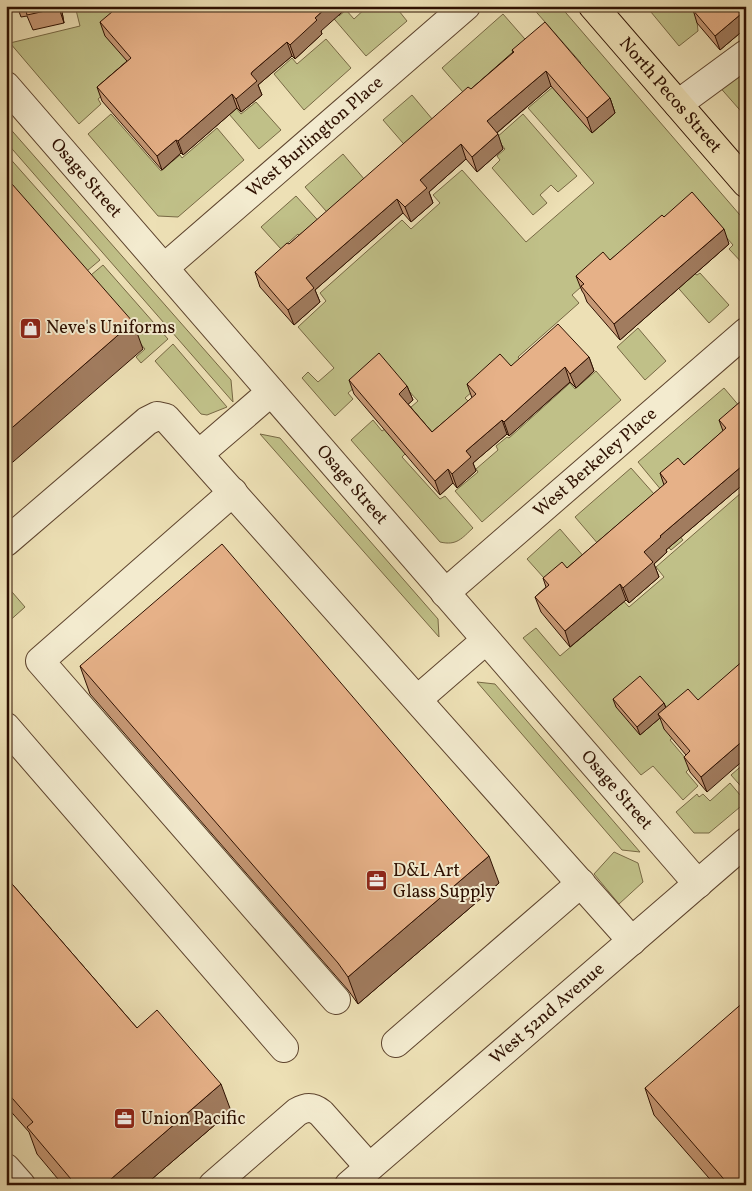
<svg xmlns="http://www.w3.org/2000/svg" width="752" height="1191" viewBox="0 0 752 1191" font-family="Vollkorn,serif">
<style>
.green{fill:#c0c088;stroke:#776844}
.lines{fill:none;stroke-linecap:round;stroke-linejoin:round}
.minor-casing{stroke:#5e442e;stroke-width:30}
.major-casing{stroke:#2e1001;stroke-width:30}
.minor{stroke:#f3ebcf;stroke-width:28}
.major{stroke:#ede0b5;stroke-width:28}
.wall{fill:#c69875;stroke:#2e1001}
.shaded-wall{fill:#a17c5f;stroke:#2e1001}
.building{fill:#e6b188;stroke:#2e1001}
.labels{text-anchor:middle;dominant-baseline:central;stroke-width:4;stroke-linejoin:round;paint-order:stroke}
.street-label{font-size:18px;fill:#2e1001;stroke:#f3ebcf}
.poi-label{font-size:18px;fill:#2e1001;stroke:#f3ebcf;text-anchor:start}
</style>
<rect width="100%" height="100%" fill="#ede0b5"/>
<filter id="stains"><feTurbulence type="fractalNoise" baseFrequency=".004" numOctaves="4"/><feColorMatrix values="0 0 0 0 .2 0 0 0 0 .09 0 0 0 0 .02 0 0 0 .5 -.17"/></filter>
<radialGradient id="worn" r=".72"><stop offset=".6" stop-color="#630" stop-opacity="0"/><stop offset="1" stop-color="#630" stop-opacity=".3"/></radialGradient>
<!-- green -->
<path class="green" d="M 75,6 L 159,6 L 141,50 L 125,75 L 98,99 L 101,104 L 79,124 L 10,43 L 80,26 Z
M 323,6 L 330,6 L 339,16 L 346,10 L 354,19 L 368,6 L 395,6 L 407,21 L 366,56 Z
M 531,6 L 560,6 L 746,222 L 746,267 L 729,249 L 733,245 L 697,204 L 636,238 L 572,295 L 579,303 L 518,357 L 551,395 L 542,403 L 506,362 L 465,398 L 474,407 L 438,439 L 387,428 L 418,401 L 383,363 L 348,393 L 353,399 L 335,416 L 302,378 L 308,372 L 318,382 L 334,368 L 298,327 L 326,301 L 320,293 L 402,220 L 411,229 L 440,203 L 433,195 L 462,170 L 526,242 L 594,183 L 528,108 L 581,63 Z
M 646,6 L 673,6 L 675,9 L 678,6 L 703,6 L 697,21 L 698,31 L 679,46 Z
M 503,14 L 531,46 L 469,99 L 442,68 Z
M 326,39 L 351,68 L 304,110 L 274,74 L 292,58 L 297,64 Z
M 746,63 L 746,117 L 717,84 Z
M 412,95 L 438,126 L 409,150 L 383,120 Z
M 256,102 L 281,130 L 259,149 L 229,114 L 236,108 L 241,114 Z
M 111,114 L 161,171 L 180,155 L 182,158 L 217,128 L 244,160 L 178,217 L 158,216 L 88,134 Z
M 523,114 L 577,176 L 558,192 L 551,185 L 540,195 L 547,203 L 533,215 L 492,168 L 500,160 L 497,156 L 505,149 L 496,138 Z
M 6,124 L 231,380 L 233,402 L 6,142 Z
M 6,154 L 100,260 L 81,276 L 6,191 Z
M 343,154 L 370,186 L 333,219 L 305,187 Z
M 296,196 L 324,227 L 333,274 L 298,234 L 281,249 L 261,227 Z
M 644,249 L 697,275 L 700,273 L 729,305 L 709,323 Z
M 103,265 L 168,339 L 141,363 L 136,357 L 145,349 L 85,280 Z
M 638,328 L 666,361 L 645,380 L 617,347 Z
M 173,344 L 227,407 L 207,415 L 201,414 L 155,361 Z
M 596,371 L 621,400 L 482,522 L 455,491 L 478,472 L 476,469 L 498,450 L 496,446 L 507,437 L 509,438 L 570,383 L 575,389 Z
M 724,388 L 746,414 L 662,491 L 638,462 Z
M 373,420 L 382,431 L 385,429 L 406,453 L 402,457 L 440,499 L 445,496 L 473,528 C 462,538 457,546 440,542 L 351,440 Z
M 260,434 L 280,438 L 438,619 L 439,637 Z
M 631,468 L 662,503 L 656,508 L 683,540 L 671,550 L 643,519 L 599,545 L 575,517 Z
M 741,493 L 746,498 L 746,675 L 670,740 L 692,766 L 686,772 L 698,786 L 683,800 L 653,766 L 641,775 L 523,638 L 536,628 L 560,656 L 594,627 L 589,620 L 618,595 L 629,607 L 664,577 L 656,567 Z
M 560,529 L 616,594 L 552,587 L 527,559 Z
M 6,585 L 25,607 L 6,624 Z
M 477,682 L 495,684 L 640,852 L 622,850 Z
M 746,762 L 746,792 L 731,775 Z
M 730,783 L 746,802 L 709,833 L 694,833 L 676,812 L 697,794 L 699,797 L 703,794 L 710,801 Z
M 614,852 L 638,863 L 643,882 L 619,904 L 594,874 Z"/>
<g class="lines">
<defs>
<g id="minor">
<path id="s1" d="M 6,86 L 698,884"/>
<path d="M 678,104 L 746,54"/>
<path id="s2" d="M 164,268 L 466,6"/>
<path d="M 199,454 L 271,392"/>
<path d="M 233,492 L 40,661 L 336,1000"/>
<path d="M 6,542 L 147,421 L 157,416 L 166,418 L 632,941"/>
<path id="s3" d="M 445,593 L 746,332"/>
<path d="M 418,699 L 486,640"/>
<path d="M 6,727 L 284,1048"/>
<path d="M 396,1043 L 581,883"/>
<path d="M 6,1168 L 21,1185"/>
<path d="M 213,1185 L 297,1112 C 306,1107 312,1106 321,1113 L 369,1167"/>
<path id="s4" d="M 349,1185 L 746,842"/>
</g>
<g id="major">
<path id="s5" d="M 593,6 L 746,183"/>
</g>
</defs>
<!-- minor casing -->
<use href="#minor" class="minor-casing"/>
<!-- major casing -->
<use href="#major" class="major-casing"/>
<!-- minor -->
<use href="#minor" class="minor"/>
<!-- major -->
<use href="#major" class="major"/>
</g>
<!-- wall -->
<path class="wall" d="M 17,6 L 61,6 L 64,23 L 33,30 L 27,16 L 21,17 Z
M 688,6 L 734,6 L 741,14 L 746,28 L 720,50 L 697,23 L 694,13 Z
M 100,22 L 321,31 L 322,34 L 295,59 L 292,56 L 258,85 L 262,95 L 241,112 L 237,108 L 183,155 L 181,153 L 162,170 L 102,101 L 97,87 L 127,61 L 105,36 Z
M 512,50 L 610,98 L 615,113 L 592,133 L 551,86 L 497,133 L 503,149 L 477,172 L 466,159 L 429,192 L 433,203 L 411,222 L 403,213 L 315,290 L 320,302 L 294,325 L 260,287 L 255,272 L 289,244 L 471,89 L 513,52 Z
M 664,217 L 729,244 L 620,340 L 587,302 L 584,294 L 582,291 L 576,276 L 610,260 Z
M 589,357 L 594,371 L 576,388 L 570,382 L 509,436 L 507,434 L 473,463 L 476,471 L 457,488 L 453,483 L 440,495 L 354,394 L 349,380 L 407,386 L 413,400 L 408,404 L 432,432 L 472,398 L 467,384 L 511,366 Z
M 746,407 L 746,482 L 666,550 L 667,552 L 654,564 L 659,577 L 629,603 L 626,600 L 570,647 L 541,612 L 535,597 L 546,587 L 543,578 L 567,568 L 664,485 L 660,473 L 684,465 L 723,431 L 719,420 Z
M 80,666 L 499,883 L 358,1004 L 348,990 L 90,694 Z
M 613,699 L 664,703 L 666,708 L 698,700 L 707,792 L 690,772 L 684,757 L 686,755 L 664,729 L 660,718 L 640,735 L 616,707 Z
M 6,877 L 137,1028 L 231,1111 L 145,1185 L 63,1185 L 37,1154 L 29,1132 L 6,1106 Z
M 645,1088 L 746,1185 L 715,1185 L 654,1115 Z"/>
<!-- shaded-wall -->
<path class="shaded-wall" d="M 58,6 L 61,6 L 64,23 L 59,8 Z
M 328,6 L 349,6 L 321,31 L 322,34 L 295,59 L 290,45 L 315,18 Z
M 741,14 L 746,28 L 720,50 L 715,36 Z
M 287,42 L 292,56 L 258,85 L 262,95 L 241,112 L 236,99 L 252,72 Z
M 546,71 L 551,86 L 493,136 L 487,121 Z
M 232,94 L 237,108 L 183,155 L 178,141 Z
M 610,98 L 615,113 L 592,133 L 587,118 Z
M 498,134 L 503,149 L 477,172 L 472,157 Z
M 176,140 L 181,153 L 162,170 L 157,156 Z
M 461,144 L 466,159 L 429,192 L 433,203 L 411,222 L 405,207 L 420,180 Z
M 397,199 L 403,213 L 315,290 L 320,302 L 294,325 L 288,310 L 306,278 Z
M 724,229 L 729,244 L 620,340 L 614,324 Z
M 133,322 L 143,349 L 6,468 L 6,433 Z
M 589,357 L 594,371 L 576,388 L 570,374 Z
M 565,367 L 570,382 L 509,436 L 504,422 Z
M 407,386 L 413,400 L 404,408 L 399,394 Z
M 502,420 L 507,434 L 473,463 L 476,471 L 457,488 L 452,474 L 466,451 Z
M 742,466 L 746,477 L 746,482 L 666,550 L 667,552 L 654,564 L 659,577 L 629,603 L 623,588 L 644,552 L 660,536 Z
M 448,469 L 453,483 L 440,495 L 435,481 Z
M 620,584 L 626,600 L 570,647 L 565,631 Z
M 664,703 L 667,711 L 658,714 L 660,718 L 640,735 L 637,727 Z
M 746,738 L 746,758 L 707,792 L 701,777 Z
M 489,856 L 499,883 L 358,1004 L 348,977 Z
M 221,1084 L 231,1111 L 145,1185 L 104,1185 Z"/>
<!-- building -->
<path class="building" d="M 25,6 L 58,6 L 59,8 L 27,15 Z
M 119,6 L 328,6 L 315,18 L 317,20 L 290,45 L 287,42 L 252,72 L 251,74 L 257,81 L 236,99 L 232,94 L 178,141 L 176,140 L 157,156 L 97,87 L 131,58 L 100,22 Z
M 696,6 L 734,6 L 741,14 L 715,36 L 692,9 Z
M 545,22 L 610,98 L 587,118 L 546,71 L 487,121 L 498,134 L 472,157 L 461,144 L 420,180 L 427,188 L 405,207 L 397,199 L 306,278 L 314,288 L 288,310 L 255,272 L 287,243 L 289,244 L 468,87 L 471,89 L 514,52 L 512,50 Z
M 12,184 L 133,322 L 6,433 L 6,189 Z
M 692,192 L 724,229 L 614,324 L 581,286 L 584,284 L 576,276 L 603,252 L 610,260 L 662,215 L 664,217 Z
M 558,324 L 589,357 L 570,374 L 565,367 L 504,422 L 502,420 L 466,451 L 471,457 L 452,474 L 448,469 L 435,481 L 349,380 L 379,353 L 407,386 L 399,394 L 432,432 L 476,394 L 467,384 L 500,354 L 511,366 Z
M 741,401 L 746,407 L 746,471 L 742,466 L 660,536 L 661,537 L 644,552 L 653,562 L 623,588 L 620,584 L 565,631 L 535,597 L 549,585 L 543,578 L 562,562 L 567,568 L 667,482 L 660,473 L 678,458 L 684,465 L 726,428 L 719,420 Z
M 222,544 L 489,856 L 348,977 L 338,963 L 80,666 Z
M 745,659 L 746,738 L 701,777 L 684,757 L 690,751 L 658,714 L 688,689 L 698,700 Z
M 640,676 L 664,703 L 637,727 L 613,699 Z
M 6,877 L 137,1028 L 157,1010 L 221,1084 L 104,1185 L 76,1185 L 27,1127 L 33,1122 L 6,1091 Z
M 746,1000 L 746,1185 L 729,1185 L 645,1088 Z"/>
<!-- icons -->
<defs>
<symbol id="shop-square" viewBox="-11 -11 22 22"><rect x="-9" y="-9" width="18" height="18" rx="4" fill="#8f2418" stroke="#f3ebcf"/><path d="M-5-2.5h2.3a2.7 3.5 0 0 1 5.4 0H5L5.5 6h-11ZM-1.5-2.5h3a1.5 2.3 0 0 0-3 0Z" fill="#fff"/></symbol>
<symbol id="office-square" viewBox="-11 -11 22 22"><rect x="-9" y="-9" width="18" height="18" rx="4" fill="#8f2418" stroke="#f3ebcf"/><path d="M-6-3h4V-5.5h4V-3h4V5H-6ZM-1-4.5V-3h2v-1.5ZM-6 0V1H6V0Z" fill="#fff"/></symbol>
</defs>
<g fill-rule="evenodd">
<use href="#shop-square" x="18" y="316" width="25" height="25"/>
<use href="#office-square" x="364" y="868" width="25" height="25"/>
<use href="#office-square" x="112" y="1106" width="25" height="25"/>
</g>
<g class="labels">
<!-- street labels -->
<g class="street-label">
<text stroke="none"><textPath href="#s5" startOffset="118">North Pecos Street</textPath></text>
<text stroke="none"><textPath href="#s2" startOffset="200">West Burlington Place</textPath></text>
<text stroke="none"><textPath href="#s1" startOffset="122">Osage Street</textPath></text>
<text stroke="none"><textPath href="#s3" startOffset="199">West Berkeley Place</textPath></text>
<text stroke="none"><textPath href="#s1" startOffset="528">Osage Street</textPath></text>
<text stroke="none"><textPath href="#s1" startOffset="932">Osage Street</textPath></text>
<text stroke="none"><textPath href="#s4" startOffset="262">West 52nd Avenue</textPath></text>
</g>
<!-- poi labels -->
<g class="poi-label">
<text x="46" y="328">Neve's Uniforms</text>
<text x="393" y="871">D&amp;L Art<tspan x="393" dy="21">Glass Supply</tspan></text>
<text x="141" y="1119">Union Pacific</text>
</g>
</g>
<!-- margin -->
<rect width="752" height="1191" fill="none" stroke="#ede0b5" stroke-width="25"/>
<rect x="8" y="8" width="737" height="1176" fill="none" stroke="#2e1001" stroke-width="2.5"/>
<rect x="12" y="12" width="727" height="1166" fill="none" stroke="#2e1001"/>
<rect width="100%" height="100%" filter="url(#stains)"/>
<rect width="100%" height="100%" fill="url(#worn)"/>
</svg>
